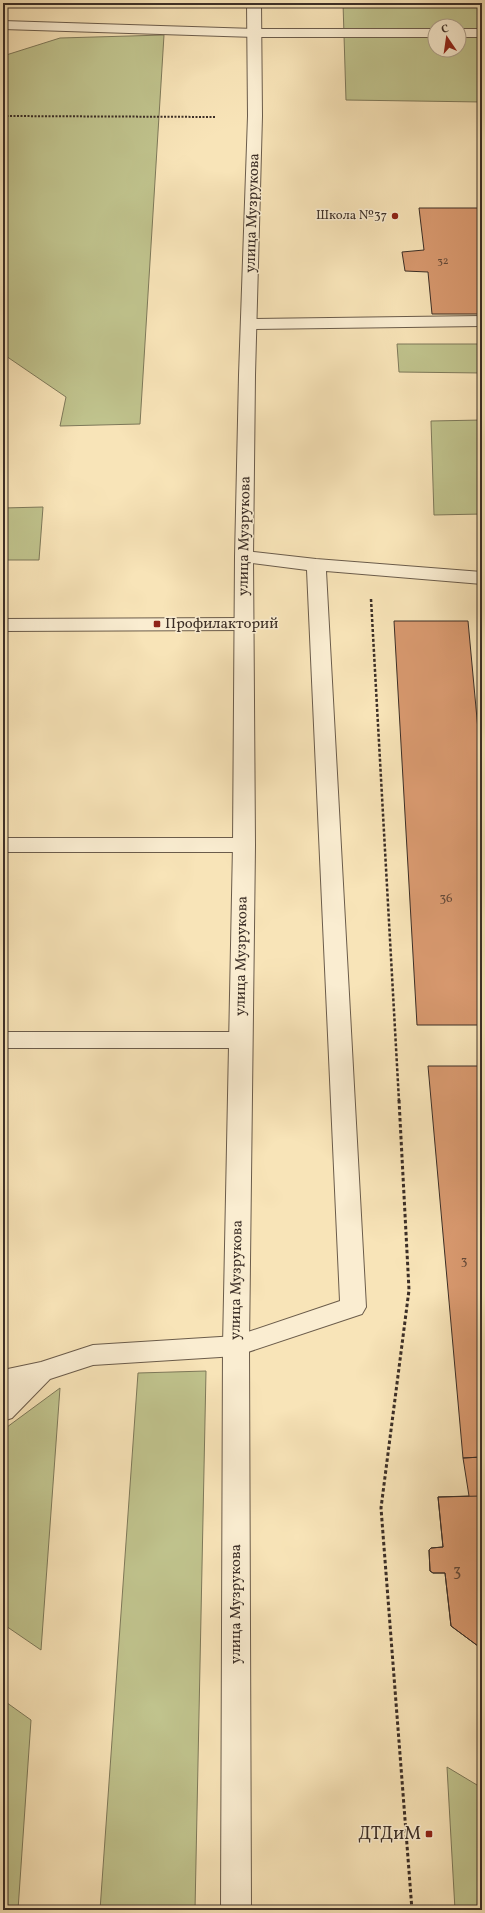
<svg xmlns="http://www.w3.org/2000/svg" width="485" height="1913" viewBox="0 0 485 1913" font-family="Vollkorn,serif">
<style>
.green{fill:#c0c38d;stroke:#7e795a;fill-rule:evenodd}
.building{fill:#d8996f;stroke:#3c2f27}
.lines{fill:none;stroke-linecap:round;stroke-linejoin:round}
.service-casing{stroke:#6b5c4b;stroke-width:2}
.tertiary-casing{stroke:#6b5c4b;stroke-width:2}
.path-far2{stroke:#3c2f27;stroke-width:2;stroke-dasharray:2 1.5;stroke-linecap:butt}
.path-far1{stroke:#3c2f27;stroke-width:2.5;stroke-dasharray:3 2;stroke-linecap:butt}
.path{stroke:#3c2f27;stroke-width:3;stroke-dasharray:3.5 2.5;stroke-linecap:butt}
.service{fill:#faedd1;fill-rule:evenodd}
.tertiary{fill:#faedd1;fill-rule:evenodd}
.poi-dot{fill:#8f2418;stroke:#faedd1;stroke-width:1.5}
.labels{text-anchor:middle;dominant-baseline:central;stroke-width:3;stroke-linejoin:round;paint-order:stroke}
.far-number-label{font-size:11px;fill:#634a39}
.far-poi-label{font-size:13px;fill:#3c2f27;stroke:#faedd1;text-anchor:end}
.number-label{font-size:13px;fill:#634a39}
.street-label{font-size:15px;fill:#3c2f27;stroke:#faedd1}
.poi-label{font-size:15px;fill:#3c2f27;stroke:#faedd1;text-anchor:start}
.near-number-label{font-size:16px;fill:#634a39}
.near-poi-label{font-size:18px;fill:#3c2f27;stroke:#faedd1;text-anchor:end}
</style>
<rect width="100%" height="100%" fill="#f8e4b8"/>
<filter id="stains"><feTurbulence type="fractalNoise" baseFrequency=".005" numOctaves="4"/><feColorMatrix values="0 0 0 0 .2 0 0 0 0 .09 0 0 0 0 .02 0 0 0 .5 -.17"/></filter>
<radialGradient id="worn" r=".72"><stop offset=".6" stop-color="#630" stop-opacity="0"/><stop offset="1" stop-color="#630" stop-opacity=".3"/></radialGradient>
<!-- green -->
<path class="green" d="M 343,3 L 482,3 L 482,102 L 346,100 ZM 435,26 L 459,26 L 459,50 L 435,50 Z
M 164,35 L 140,424 L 60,426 L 66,397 L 3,354 L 3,56 L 60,38 Z
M 397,344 L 482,344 L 482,373 L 399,372 Z
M 482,420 L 482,514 L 434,515 L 431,421 Z
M 43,507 L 39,560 L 3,560 L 3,508 Z
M 206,1371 L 195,1910 L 100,1910 L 138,1373 Z
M 60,1388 L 41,1650 L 3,1624 L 3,1430 Z
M 3,1700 L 31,1720 L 18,1910 L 3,1910 Z
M 447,1767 L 482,1788 L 482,1910 L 455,1910 Z"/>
<!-- building -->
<path class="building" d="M 419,208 L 482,208 L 482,314 L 432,314 L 428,272 L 405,271 L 402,252 L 424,250 Z
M 394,621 L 468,621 L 482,773 L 482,1025 L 417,1025 Z
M 428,1066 L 482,1066 L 482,1457 L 463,1458 Z
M 482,1457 L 482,1649 L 451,1626 L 445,1573 L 433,1573 L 430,1571 L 429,1550 L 431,1548 L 443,1547 L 438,1497 L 469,1496 L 463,1458 Z
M 482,1496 L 482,1649 L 451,1626 L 445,1573 L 433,1573 L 430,1571 L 429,1550 L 431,1548 L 443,1547 L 438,1497 Z"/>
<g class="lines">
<defs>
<path id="service" d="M 3,21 L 255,29 L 435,29 L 435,37 L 255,37 L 3,29 Z
M 459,29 L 482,29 L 482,37 L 459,37 Z
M 482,316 L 482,326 L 250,329 L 244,327 L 242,324 L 244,321 L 250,319 Z
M 244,551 L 316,559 L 482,572 L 482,584 L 326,571 L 366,1307 L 362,1314 L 236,1356 L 93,1365 L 50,1379 L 12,1418 L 3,1421 L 3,1393 L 7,1390 L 3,1390 L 3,1370 L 41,1362 L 93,1345 L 236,1336 L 340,1301 L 307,570 L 237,561 L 235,557 L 237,553 Z
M 244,618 L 251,620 L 254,624 L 251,628 L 244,630 L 3,631 L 3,619 Z
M 3,838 L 244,838 L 251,840 L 255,845 L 251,850 L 244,852 L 3,852 Z
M 3,1032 L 240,1032 L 248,1034 L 251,1040 L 248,1046 L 240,1048 L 3,1048 Z"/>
<path id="tertiary" d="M 247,3 L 261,3 L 262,116 L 255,375 L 253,557 L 255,845 L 249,1346 L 251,1910 L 221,1910 L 223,1346 L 233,845 L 235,557 L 239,375 L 248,116 Z"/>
</defs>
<!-- service casing -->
<use href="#service" class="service-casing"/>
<!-- tertiary casing -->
<use href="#tertiary" class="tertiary-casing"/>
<!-- path-far2 -->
<path class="path-far2" d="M 3,116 L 216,117"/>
<!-- path-far1 -->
<path class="path-far1" d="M 371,599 L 399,1101"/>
<!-- path -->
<path class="path" d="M 399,1100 L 409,1290 L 381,1508 L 412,1910"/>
<!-- service -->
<use href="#service" class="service"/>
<!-- tertiary -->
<use href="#tertiary" class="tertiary"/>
</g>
<!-- markers -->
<g class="poi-dot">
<circle cx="395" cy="216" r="4"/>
<rect x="153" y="620" width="8" height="8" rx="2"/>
<rect x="425" y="1830" width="8" height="8" rx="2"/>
</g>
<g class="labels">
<!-- far-number labels -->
<g class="far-number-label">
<text x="443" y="261">32</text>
</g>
<!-- far-poi labels -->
<g class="far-poi-label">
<text x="387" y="216">Школа №37</text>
</g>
<!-- number labels -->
<g class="number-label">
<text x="446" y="899">36</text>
<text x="464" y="1262">3</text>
</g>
<!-- street labels -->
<g class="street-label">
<text transform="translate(253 213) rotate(-88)">улица Музрукова</text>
<text transform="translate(245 536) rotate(-89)">улица Музрукова</text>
<text transform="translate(242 956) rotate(-89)">улица Музрукова</text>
<text transform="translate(237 1280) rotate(-89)">улица Музрукова</text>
<text transform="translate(236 1604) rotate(-90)">улица Музрукова</text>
</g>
<!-- poi labels -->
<g class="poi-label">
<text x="165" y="624">Профилакторий</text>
</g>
<!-- near-number labels -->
<g class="near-number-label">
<text x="457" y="1572">3</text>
</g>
<!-- near-poi labels -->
<g class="near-poi-label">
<text x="421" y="1834">ДТДиМ</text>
</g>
</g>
<!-- margin -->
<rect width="485" height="1913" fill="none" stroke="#f8e4b8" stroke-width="16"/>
<rect x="4" y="4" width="477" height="1905" fill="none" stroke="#3c2f27" stroke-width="2"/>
<rect x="8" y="8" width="469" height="1897" fill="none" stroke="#3c2f27"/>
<!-- north arrow -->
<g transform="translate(447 38) rotate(347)"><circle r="19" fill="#faedd1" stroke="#aea18d"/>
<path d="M0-3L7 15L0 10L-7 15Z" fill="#8f2418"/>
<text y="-6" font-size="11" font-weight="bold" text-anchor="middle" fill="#3c2f27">С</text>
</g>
<rect width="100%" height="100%" filter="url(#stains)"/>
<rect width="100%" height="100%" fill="url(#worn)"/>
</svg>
